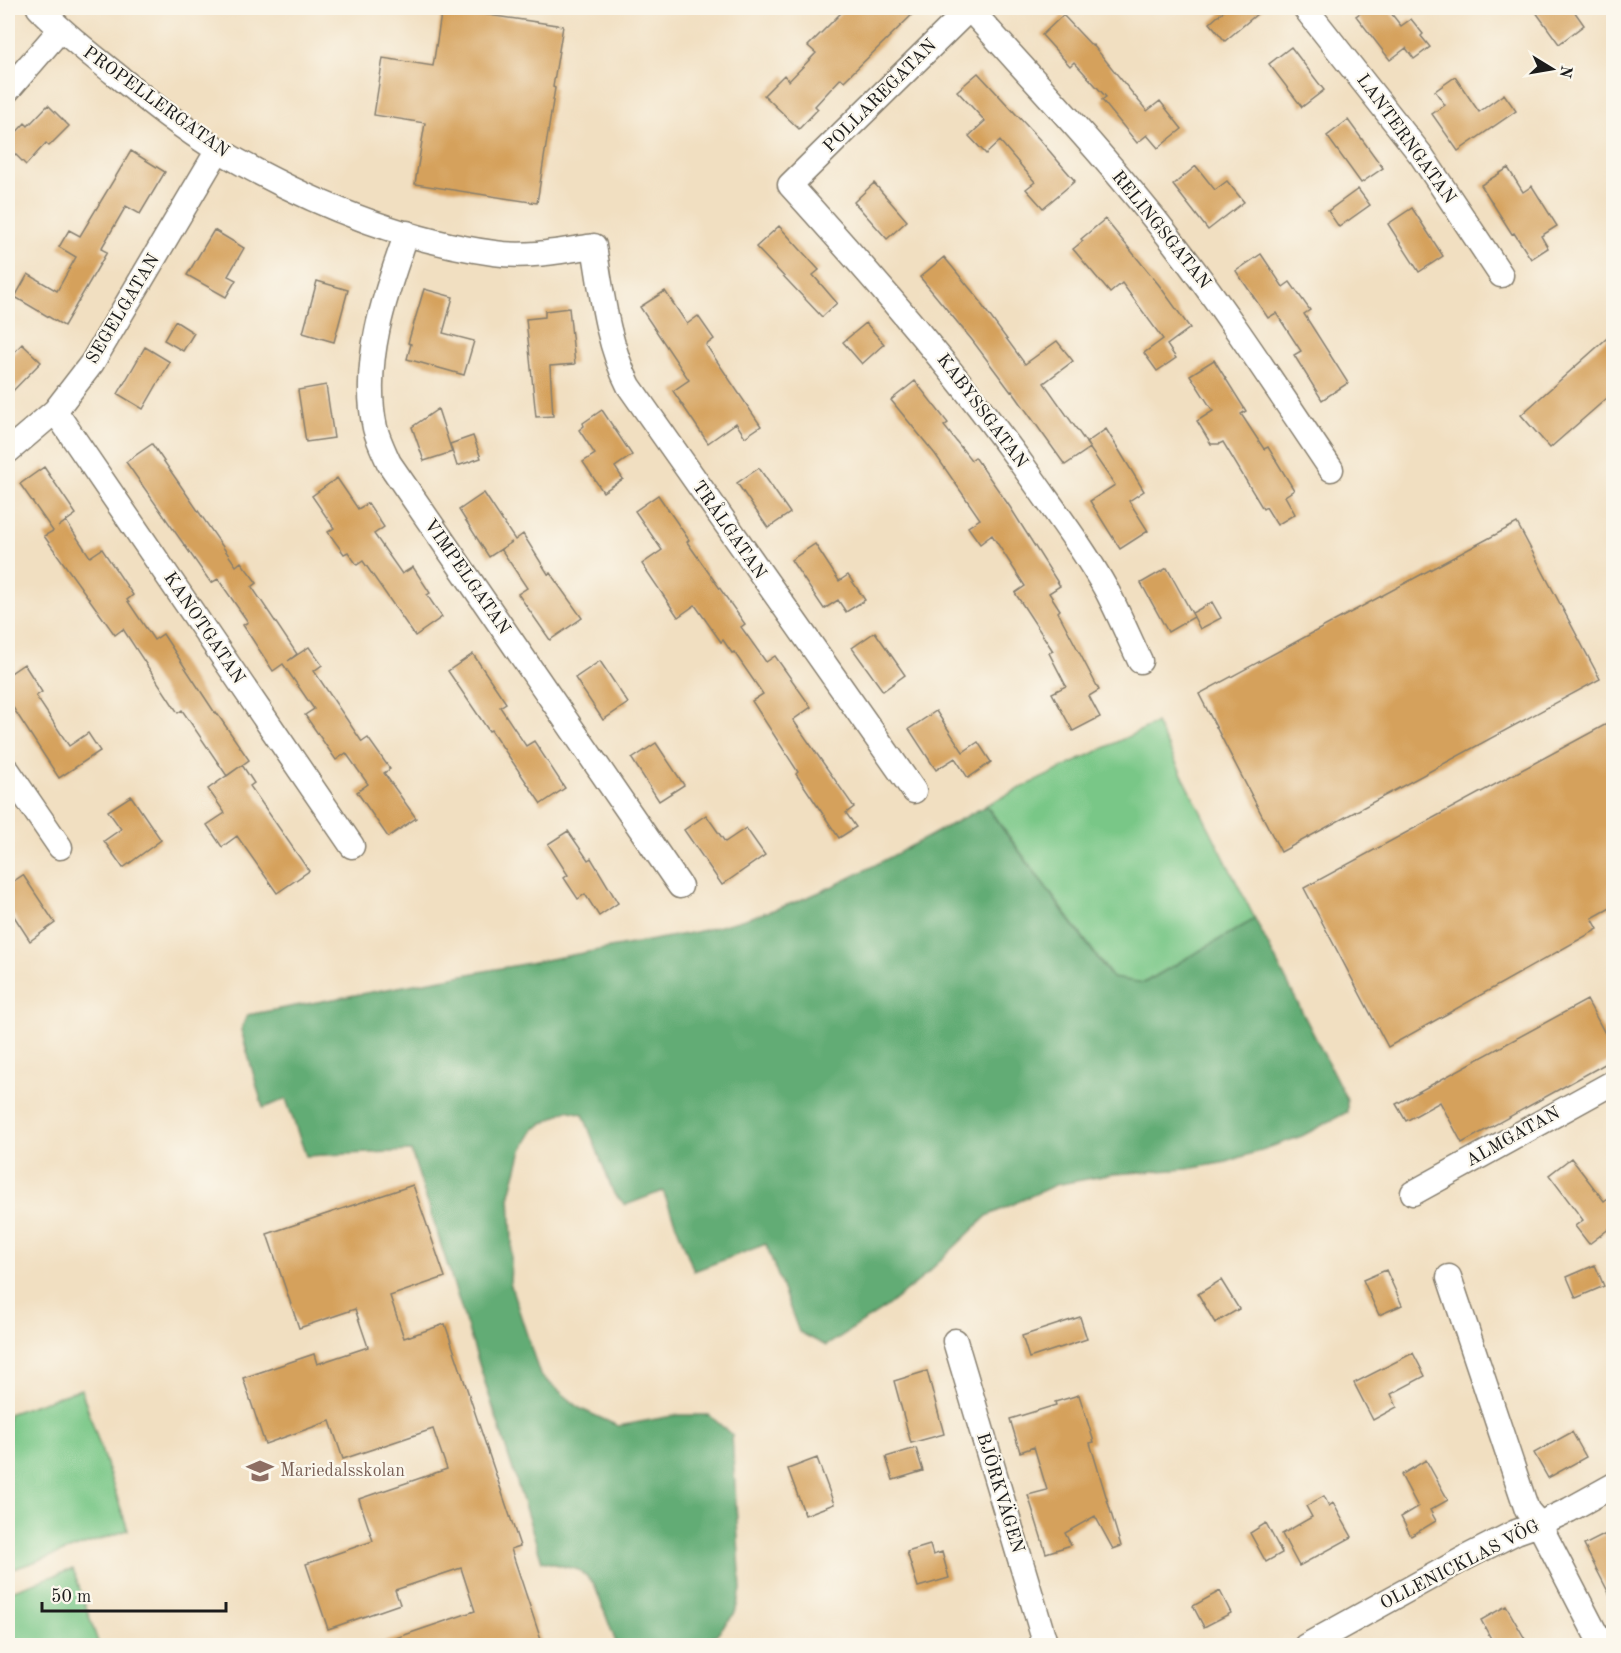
<svg xmlns="http://www.w3.org/2000/svg" width="1621" height="1653" viewBox="0 0 1621 1653" font-family="'Old Standard TT',serif">
<style>
.green{fill:#79c787;stroke:#4a7252;stroke-width:1.5}
.forest{fill:#62ac74;stroke:#3f6448;stroke-width:1.5}
.building{fill:#d5a15b}
.lines{fill:none;stroke-linecap:round;stroke-linejoin:round}
.minor-casing{stroke:#867e6e;stroke-width:27}
.minor{stroke:#fff;stroke-width:24}
.labels{text-anchor:middle;dominant-baseline:central;stroke-width:4.5;stroke-linejoin:round;paint-order:stroke}
.street-label{font-size:18px;fill:#1c1c1c;stroke:#fbf7ec}
.education-label{font-size:18px;fill:#785e54;stroke:#fbf7ec;text-anchor:start}
</style>
<rect width="100%" height="100%" fill="#fbf7ec"/>
<filter id="ink" filterUnits="userSpaceOnUse"><feTurbulence type="fractalNoise" baseFrequency=".0167" numOctaves="2"/><feDisplacementMap in="SourceGraphic" scale="12" xChannelSelector="R" yChannelSelector="G"/><feConvolveMatrix kernelMatrix="1 2 1 2 8 2 1 2 1" color-interpolation-filters="sRGB"/></filter>
<filter id="wash" filterUnits="userSpaceOnUse"><feTurbulence type="fractalNoise" baseFrequency=".008" numOctaves="4" result="noise"/><feDisplacementMap in="SourceGraphic" scale="24" xChannelSelector="R" yChannelSelector="G"/><feGaussianBlur stdDeviation="1.35" result="paint"/><feColorMatrix in="noise" values="0 0 0 0 0 0 0 0 0 0 0 0 0 0 0 0 0 1.4 0 .05"/><feComposite in="paint" operator="in"/></filter>
<g filter="url(#wash)">
<rect width="100%" height="100%" fill="#f1dfc1"/>
<!-- green -->
<path class="green" d="M 1156,723 L 1255,919 L 1143,983 L 1113,978 L 986,805 Z
M 81,1389 L 128,1530 L 8,1571 L 8,1414 Z
M 73,1569 L 99,1645 L 8,1645 L 8,1592 Z"/>
<!-- forest -->
<path class="forest" d="M 986,806 L 1112,978 L 1144,983 L 1255,919 L 1347,1100 L 1347,1112 L 1302,1136 L 1227,1162 L 1187,1169 L 1114,1174 L 1055,1185 L 987,1216 L 920,1280 L 886,1307 L 826,1346 L 799,1332 L 766,1244 L 694,1271 L 663,1191 L 626,1205 L 614,1194 L 583,1114 L 567,1110 L 534,1129 L 522,1150 L 510,1194 L 512,1242 L 510,1283 L 540,1375 L 581,1409 L 618,1426 L 678,1415 L 709,1415 L 732,1435 L 741,1590 L 735,1613 L 716,1635 L 703,1645 L 617,1645 L 594,1584 L 579,1570 L 542,1561 L 411,1151 L 306,1156 L 286,1099 L 263,1108 L 241,1030 L 247,1015 L 696,932 C 742,921 788,907 831,887 C 884,862 934,833 986,806 Z"/>
<g id="blocks">
<!-- building -->
<path class="building" d="M 442,8 L 563,26 L 553,87 L 555,88 L 537,203 L 415,184 L 425,123 L 374,115 L 383,58 L 433,66 Z
M 846,8 L 919,8 L 844,81 L 841,78 L 815,106 L 818,109 L 799,129 L 764,95 L 784,75 L 789,81 L 816,53 L 808,46 Z
M 1227,8 L 1264,8 L 1225,41 L 1210,23 Z
M 1367,8 L 1387,8 L 1401,26 L 1411,19 L 1423,34 L 1421,36 L 1430,47 L 1414,59 L 1406,48 L 1390,60 L 1356,16 Z
M 1533,8 L 1572,8 L 1584,25 L 1559,44 Z
M 1063,15 L 1092,46 L 1093,45 L 1147,111 L 1160,101 L 1182,129 L 1158,148 L 1147,135 L 1137,143 L 1102,100 L 1106,97 L 1074,62 L 1070,66 L 1042,35 Z
M 1291,47 L 1324,90 L 1302,107 L 1269,64 Z
M 978,73 L 1040,140 L 1075,181 L 1043,208 L 1026,189 L 1035,182 L 1000,141 L 986,154 L 969,136 L 985,121 L 957,91 Z
M 1455,77 L 1479,112 L 1504,94 L 1516,111 L 1458,151 L 1432,114 L 1445,105 L 1435,91 Z
M 48,105 L 69,126 L 49,146 L 46,143 L 26,165 L 8,147 L 8,141 L 25,123 L 28,126 Z
M 1348,120 L 1383,168 L 1361,183 L 1327,136 Z
M 131,151 L 165,172 L 140,214 L 126,206 L 101,249 L 107,252 L 64,326 L 15,297 L 28,274 L 57,291 L 76,257 L 59,247 L 69,230 L 80,236 Z
M 1196,166 L 1215,190 L 1227,181 L 1244,202 L 1208,230 L 1173,185 Z
M 1508,168 L 1523,192 L 1532,186 L 1557,226 L 1541,236 L 1548,248 L 1531,259 L 1514,233 L 1512,234 L 1481,185 Z
M 874,183 L 907,221 L 887,239 L 854,202 Z
M 1358,189 L 1370,205 L 1339,227 L 1328,211 Z
M 1412,208 L 1443,256 L 1419,272 L 1388,224 Z
M 1105,219 L 1159,285 L 1190,328 L 1167,345 L 1176,358 L 1157,371 L 1144,353 L 1163,339 L 1122,283 L 1110,293 L 1073,249 L 1083,241 L 1081,239 Z
M 779,226 L 819,270 L 813,275 L 837,303 L 822,317 L 756,247 Z
M 214,230 L 244,248 L 228,276 L 236,280 L 226,297 L 187,275 Z
M 1261,254 L 1283,287 L 1290,282 L 1310,310 L 1304,314 L 1348,383 L 1322,400 L 1294,355 L 1301,351 L 1276,313 L 1268,318 L 1236,271 Z
M 944,257 L 982,303 L 981,304 L 1025,364 L 1057,341 L 1073,361 L 1044,383 L 1090,448 L 1065,465 L 1012,391 L 1011,392 L 972,340 L 920,277 Z
M 317,281 L 348,290 L 334,342 L 303,333 Z
M 424,289 L 453,297 L 443,333 L 474,341 L 464,375 L 407,359 L 411,344 L 408,343 Z
M 665,291 L 687,324 L 698,316 L 714,339 L 706,345 L 761,426 L 745,437 L 736,423 L 708,443 L 673,391 L 689,380 L 640,307 Z
M 569,308 L 575,364 L 550,366 L 553,416 L 536,417 L 526,319 L 545,317 L 545,311 Z
M 175,321 L 194,333 L 183,351 L 164,340 Z
M 866,323 L 884,344 L 862,364 L 843,342 Z
M 1614,332 L 1614,392 L 1550,448 L 1521,415 Z
M 22,344 L 41,362 L 8,396 L 8,359 Z
M 145,347 L 170,362 L 143,409 L 118,394 Z
M 1214,360 L 1246,411 L 1241,414 L 1264,449 L 1268,447 L 1294,490 L 1285,496 L 1295,514 L 1277,525 L 1266,507 L 1263,509 L 1223,442 L 1219,444 L 1211,444 L 1197,421 L 1213,411 L 1190,375 Z
M 915,381 L 948,423 L 944,426 L 971,460 L 975,457 L 1010,507 L 1060,586 L 1049,593 L 1060,610 L 1058,612 L 1099,690 L 1089,696 L 1100,717 L 1073,731 L 1052,693 L 1066,686 L 1049,653 L 1053,651 L 1015,593 L 1025,586 L 992,535 L 980,544 L 968,527 L 980,519 L 935,454 L 891,400 Z
M 326,385 L 334,438 L 306,442 L 298,390 Z
M 438,409 L 452,452 L 424,461 L 412,427 Z
M 602,410 L 632,455 L 615,467 L 623,479 L 603,492 L 583,462 L 595,454 L 579,430 L 584,426 L 583,423 Z
M 1106,429 L 1144,491 L 1129,501 L 1148,531 L 1120,549 L 1090,501 L 1115,485 L 1086,443 Z
M 473,436 L 481,458 L 457,466 L 450,444 Z
M 152,444 L 236,566 L 241,562 L 257,583 L 252,587 L 297,654 L 288,661 L 309,647 L 322,665 L 314,671 L 362,742 L 368,738 L 390,769 L 384,773 L 416,818 L 388,837 L 357,792 L 368,784 L 346,753 L 336,760 L 305,715 L 314,709 L 283,664 L 273,671 L 243,625 L 248,622 L 218,579 L 211,583 L 126,462 Z
M 44,467 L 76,514 L 58,527 L 66,521 L 90,557 L 102,549 L 133,595 L 127,600 L 154,640 L 163,634 L 215,713 L 216,712 L 249,760 L 227,776 L 182,710 L 178,713 L 123,629 L 115,635 L 44,536 L 53,531 L 20,484 Z
M 759,468 L 790,513 L 768,528 L 737,483 Z
M 337,478 L 358,509 L 368,503 L 384,527 L 374,534 L 402,574 L 413,567 L 430,593 L 427,595 L 442,617 L 415,636 L 363,561 L 357,565 L 348,552 L 344,554 L 328,532 L 334,528 L 312,496 Z
M 484,493 L 515,540 L 523,534 L 548,574 L 550,573 L 582,618 L 550,640 L 518,594 L 527,588 L 501,549 L 512,542 L 489,557 L 459,510 Z
M 658,495 L 689,540 L 687,542 L 745,624 L 741,627 L 766,662 L 775,656 L 811,707 L 793,720 L 854,807 L 846,813 L 856,827 L 839,838 L 796,774 L 798,772 L 752,701 L 763,694 L 734,652 L 732,653 L 723,640 L 721,642 L 695,605 L 678,617 L 642,564 L 662,550 L 635,511 Z
M 1517,523 L 1600,679 L 1281,852 L 1199,694 Z
M 815,544 L 839,581 L 848,575 L 865,600 L 846,612 L 838,600 L 824,609 L 791,560 Z
M 1167,568 L 1194,617 L 1168,632 L 1141,583 Z
M 1212,602 L 1221,618 L 1200,629 L 1192,613 Z
M 875,632 L 905,675 L 883,691 L 852,648 Z
M 473,654 L 506,703 L 500,707 L 526,746 L 534,741 L 565,788 L 541,804 L 491,730 L 489,731 L 448,671 Z
M 600,661 L 628,703 L 603,720 L 575,678 Z
M 24,664 L 42,692 L 36,696 L 69,746 L 88,733 L 100,751 L 59,778 L 8,700 L 8,675 Z
M 936,711 L 963,752 L 978,742 L 991,762 L 968,778 L 955,758 L 936,770 L 909,729 Z
M 1614,720 L 1614,906 L 1592,918 L 1598,929 L 1388,1047 L 1304,888 Z
M 656,743 L 684,785 L 659,801 L 632,759 Z
M 242,765 L 254,783 L 250,786 L 309,871 L 277,893 L 237,836 L 222,847 L 207,825 L 225,813 L 208,789 Z
M 131,796 L 161,840 L 123,868 L 104,841 L 121,829 L 108,811 Z
M 706,815 L 725,842 L 746,828 L 765,855 L 722,885 L 684,830 Z
M 568,831 L 588,860 L 591,858 L 618,903 L 599,916 L 585,894 L 578,899 L 564,878 L 568,875 L 548,844 Z
M 23,875 L 55,923 L 30,941 L 8,907 L 8,885 Z
M 1587,1000 L 1608,1039 L 1614,1036 L 1614,1059 L 1462,1143 L 1440,1102 L 1406,1121 L 1396,1104 Z
M 1571,1158 L 1604,1201 L 1614,1194 L 1614,1225 L 1589,1244 L 1575,1226 L 1583,1220 L 1549,1175 Z
M 413,1185 L 445,1277 L 390,1296 L 404,1338 L 445,1324 L 520,1546 L 511,1549 L 543,1646 L 384,1646 L 384,1642 L 475,1611 L 461,1568 L 395,1590 L 400,1604 L 328,1629 L 306,1564 L 373,1541 L 359,1499 L 447,1469 L 433,1429 L 343,1459 L 330,1421 L 265,1444 L 243,1378 L 314,1354 L 317,1364 L 368,1347 L 355,1309 L 299,1328 L 267,1234 Z
M 1595,1265 L 1604,1286 L 1576,1298 L 1567,1277 Z
M 1386,1270 L 1402,1305 L 1379,1315 L 1363,1280 Z
M 1221,1280 L 1239,1309 L 1215,1323 L 1198,1294 Z
M 1080,1317 L 1087,1339 L 1029,1358 L 1022,1336 Z
M 1413,1353 L 1425,1376 L 1391,1394 L 1397,1407 L 1373,1420 L 1354,1383 Z
M 927,1371 L 944,1434 L 911,1443 L 894,1381 Z
M 1079,1395 L 1094,1442 L 1090,1443 L 1121,1546 L 1113,1549 L 1095,1516 L 1065,1533 L 1071,1545 L 1046,1553 L 1028,1495 L 1047,1490 L 1034,1447 L 1020,1452 L 1010,1419 L 1056,1405 L 1055,1402 Z
M 1572,1432 L 1586,1457 L 1548,1478 L 1534,1453 Z
M 916,1448 L 923,1471 L 893,1480 L 886,1457 Z
M 817,1458 L 834,1504 L 805,1515 L 788,1469 Z
M 1426,1460 L 1448,1500 L 1430,1510 L 1436,1521 L 1411,1536 L 1401,1517 L 1418,1507 L 1401,1475 Z
M 1324,1496 L 1329,1506 L 1333,1503 L 1352,1537 L 1299,1566 L 1282,1534 L 1312,1517 L 1306,1506 Z
M 1266,1523 L 1282,1553 L 1266,1562 L 1250,1533 Z
M 1614,1530 L 1614,1603 L 1584,1545 Z
M 930,1545 L 933,1555 L 942,1552 L 949,1578 L 918,1587 L 907,1552 Z
M 1220,1591 L 1231,1613 L 1204,1627 L 1193,1606 Z
M 1506,1606 L 1525,1639 L 1513,1646 L 1495,1646 L 1481,1620 Z"/>
</g>
</g>
<g filter="url(#ink)">
<use href="#blocks" fill-opacity="0" stroke="#867e6e" stroke-width="1.5"/>
<g class="lines">
<defs>
<path id="minor" d="M 39,8 C 62,32 88,52 114,73 C 147,100 183,129 220,151 C 303,199 398,240 494,253 C 527,258 561,251 594,246 C 602,294 607,343 629,386 L 914,791
M 969,8 C 1038,85 1109,160 1172,241 C 1229,315 1279,392 1331,469
M 970,8 L 790,185 C 875,279 958,374 1031,477 C 1057,514 1085,551 1107,591 C 1119,614 1129,638 1140,661
M 1305,8 L 1421,155 L 1501,275
M 8,90 L 60,30
M 407,233 C 385,294 361,363 375,428 C 378,440 384,452 389,463 L 680,886
M 55,411 L 352,846
M 8,451 L 55,411 L 92,363 L 218,150
M 8,771 L 60,847
M 1413,1193 L 1614,1082
M 1449,1277 L 1527,1510 L 1539,1524 L 1602,1646
M 955,1341 L 1046,1646
M 1306,1646 L 1467,1557 L 1516,1532 L 1539,1524 L 1569,1510 L 1614,1485"/>
</defs>
<!-- minor casing -->
<use href="#minor" class="minor-casing"/>
<!-- minor -->
<use href="#minor" class="minor"/>
</g>
</g>
<!-- icons -->
<defs>
<symbol id="school-bare" viewBox="-9 -9 18 18"><path d="M0-5L7-2L0 1L-7-2ZM-4 1L0 2.5L4 1V4Q0 6-4 4Z" fill="#8d6e63" stroke="#fbf7ec" stroke-width="2.5" paint-order="stroke"/></symbol>
</defs>
<g fill-rule="evenodd">
<use href="#school-bare" x="241" y="1452" width="38" height="38"/>
</g>
<g class="labels">
<!-- street labels -->
<g class="street-label">
<text transform="translate(880 96) rotate(-45)">POLLAREGATAN</text>
<text transform="translate(156 102) rotate(36)">PROPELLERGATAN</text>
<text transform="translate(1406 139) rotate(54)">LANTERNGATAN</text>
<text transform="translate(1161 230) rotate(51)">RELINGSGATAN</text>
<text transform="translate(123 309) rotate(-59)">SEGELGATAN</text>
<text transform="translate(982 411) rotate(53)">KABYSSGATAN</text>
<text transform="translate(729 530) rotate(55)">TRÅLGATAN</text>
<text transform="translate(467 577) rotate(55)">VIMPELGATAN</text>
<text transform="translate(204 628) rotate(56)">KANOTGATAN</text>
<text transform="translate(1513 1137) rotate(-29)">ALMGATAN</text>
<text transform="translate(1000 1493) rotate(73)">BJÖRKVÄGEN</text>
<text transform="translate(1460 1565) rotate(-27)">OLLENICKLAS VÖG</text>
</g>
<!-- education labels -->
<g class="education-label">
<text x="280" y="1471">Mariedalsskolan</text>
</g>
</g>
<!-- margin -->
<rect width="1621" height="1653" fill="none" stroke="#fbf7ec" stroke-width="30"/>
<!-- north arrow -->
<g transform="translate(1552 69) rotate(101)" stroke="#fbf7ec" stroke-width="4.5" paint-order="stroke">
<path d="M0-4.5L10 22L0 15L-10 22Z" fill="#1c1c1c"/>
<text y="-9" font-size="16" font-weight="bold" text-anchor="middle" fill="#1c1c1c">N</text>
</g>
<!-- scale -->
<path d="M42 1602v9h184v-9" fill="none" stroke="#1c1c1c" stroke-width="3"/>
<text x="51" y="1602" font-size="18" fill="#1c1c1c" stroke="#fbf7ec" stroke-width="4.5" paint-order="stroke">50 m</text>
</svg>
